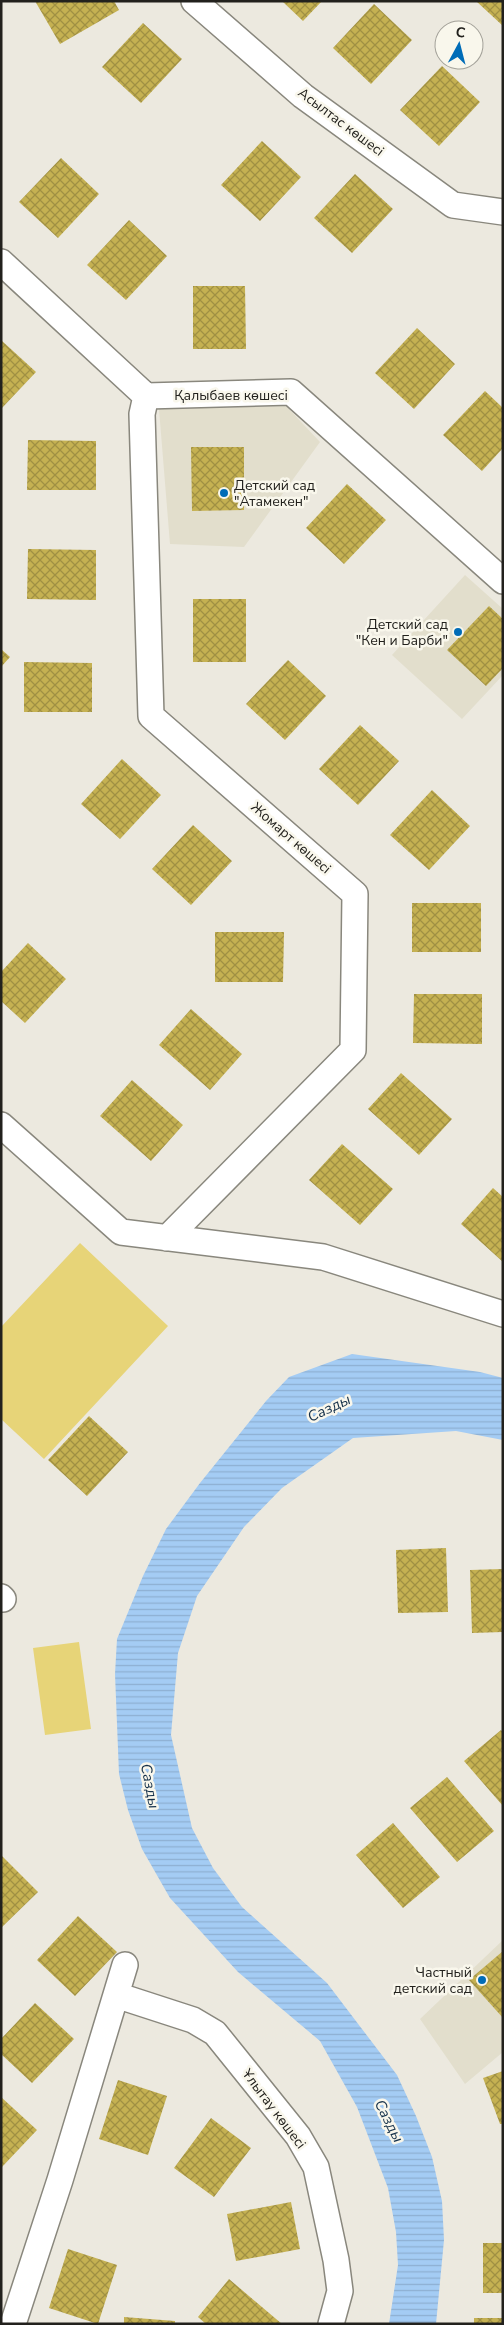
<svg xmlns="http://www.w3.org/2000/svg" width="504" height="2325" viewBox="0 0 504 2325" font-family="'Nunito Sans',sans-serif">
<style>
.built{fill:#e2decc}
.grass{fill:#e7d478}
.water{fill:url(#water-rules)}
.building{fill:url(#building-cross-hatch)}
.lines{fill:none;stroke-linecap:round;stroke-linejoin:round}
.minor-casing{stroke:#89877d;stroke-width:28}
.minor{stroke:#fff;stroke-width:25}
.poi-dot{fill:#006cb7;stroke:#f9f7ec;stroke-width:2}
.labels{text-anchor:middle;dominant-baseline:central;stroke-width:5;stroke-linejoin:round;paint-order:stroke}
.street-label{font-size:14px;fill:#22211d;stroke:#f9f7ec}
.poi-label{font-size:14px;fill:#22211d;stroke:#f9f7ec;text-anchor:end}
.water-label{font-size:15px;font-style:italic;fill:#14304a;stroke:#f9f7ec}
</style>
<defs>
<pattern id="water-rules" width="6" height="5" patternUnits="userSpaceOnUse" patternTransform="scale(1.25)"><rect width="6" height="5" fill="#a4ccf4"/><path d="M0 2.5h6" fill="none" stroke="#8dafd1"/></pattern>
<pattern id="building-cross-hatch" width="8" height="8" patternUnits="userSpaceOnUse" patternTransform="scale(1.25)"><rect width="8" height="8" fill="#c5b152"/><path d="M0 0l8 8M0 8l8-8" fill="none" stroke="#a09043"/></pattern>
</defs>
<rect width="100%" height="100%" fill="#ece9df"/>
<!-- built -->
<path class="built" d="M 286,406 L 320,442 L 244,547 L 170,544 L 159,409 Z
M 465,575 L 503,609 L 503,675 L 462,719 L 392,655 Z
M 503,1940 L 503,2052 L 465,2084 L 420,2019 Z"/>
<!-- grass -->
<path class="grass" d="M 80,1243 L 168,1326 L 44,1459 L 1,1419 L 1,1327 Z
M 79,1642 L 91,1729 L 45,1735 L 33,1648 Z"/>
<!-- water -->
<path class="water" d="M 352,1354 L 480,1372 L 503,1378 L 503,1440 L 456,1431 L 353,1438 L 282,1488 L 244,1527 L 197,1596 L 178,1653 L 171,1735 L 192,1828 L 213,1868 L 242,1907 L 327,1983 L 397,2075 L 416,2116 L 432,2157 L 442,2201 L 444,2240 L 436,2324 L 389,2324 L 398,2265 L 396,2232 L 388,2188 L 357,2107 L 320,2041 L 238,1972 L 170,1898 L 142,1849 L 128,1810 L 119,1774 L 115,1674 L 117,1639 L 143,1576 L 166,1529 L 200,1483 L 266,1401 L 289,1377 Z"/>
<!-- building -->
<path class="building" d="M 35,1 L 114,1 L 119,10 L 60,44 Z
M 282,1 L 322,1 L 303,21 Z
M 476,1 L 503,1 L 503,26 Z
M 374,4 L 412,40 L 371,84 L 333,48 Z
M 143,23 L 182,59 L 141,103 L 102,67 Z
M 442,66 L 480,102 L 439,146 L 400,110 Z
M 262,141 L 301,177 L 260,221 L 221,185 Z
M 61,158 L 99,194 L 58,238 L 19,202 Z
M 355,174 L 393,209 L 352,253 L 314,218 Z
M 129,220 L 167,256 L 126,300 L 87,265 Z
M 193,286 L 245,286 L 246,349 L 193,349 Z
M 417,328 L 455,364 L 414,409 L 375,373 Z
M 1,340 L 36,372 L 1,409 Z
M 485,391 L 503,408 L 503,448 L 482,471 L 443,435 Z
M 28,440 L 96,441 L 96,490 L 27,490 Z
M 191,447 L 244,447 L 244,510 L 192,511 Z
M 347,484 L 386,520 L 344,564 L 306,528 Z
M 28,549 L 96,550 L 96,600 L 27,599 Z
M 193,599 L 246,599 L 246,662 L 193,662 Z
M 489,606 L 503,619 L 503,668 L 486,686 L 447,650 Z
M 1,649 L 10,657 L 1,667 Z
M 288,660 L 326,696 L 285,740 L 246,704 Z
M 24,662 L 92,663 L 92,712 L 24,712 Z
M 360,725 L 399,761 L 358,805 L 319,769 Z
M 122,759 L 161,795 L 120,839 L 81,804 Z
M 432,790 L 470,826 L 429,870 L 390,835 Z
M 193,825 L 232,861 L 191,905 L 152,869 Z
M 412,903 L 481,903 L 481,952 L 412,952 Z
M 215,932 L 284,932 L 283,982 L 215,982 Z
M 28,943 L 66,979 L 25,1023 L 1,1001 L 1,972 Z
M 414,994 L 482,994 L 482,1044 L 413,1043 Z
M 191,1009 L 242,1054 L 210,1090 L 159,1045 Z
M 401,1073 L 452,1119 L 419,1155 L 368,1109 Z
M 132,1080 L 183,1125 L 151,1161 L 100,1116 Z
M 342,1144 L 393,1189 L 360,1225 L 309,1180 Z
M 493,1188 L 503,1197 L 503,1262 L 461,1224 Z
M 89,1416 L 128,1452 L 87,1496 L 48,1460 Z
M 446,1548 L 448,1612 L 398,1613 L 396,1550 Z
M 503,1569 L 503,1632 L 472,1633 L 470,1570 Z
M 501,1730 L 503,1732 L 503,1806 L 464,1761 Z
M 447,1777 L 494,1831 L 457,1862 L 410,1808 Z
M 393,1823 L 440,1877 L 403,1908 L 356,1855 Z
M 1,1855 L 38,1892 L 1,1928 Z
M 78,1916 L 117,1952 L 75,1996 L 37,1960 Z
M 503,1951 L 503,2018 L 469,1980 Z
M 35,2003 L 74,2039 L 32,2083 L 1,2054 L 1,2039 Z
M 503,2071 L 503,2124 L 500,2124 L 483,2078 Z
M 118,2080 L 167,2096 L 148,2155 L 99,2139 Z
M 1,2097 L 37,2130 L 1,2168 Z
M 211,2118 L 251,2148 L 214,2197 L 174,2168 Z
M 291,2202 L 300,2249 L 236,2261 L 227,2214 Z
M 483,2243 L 503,2243 L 503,2293 L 483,2293 Z
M 68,2249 L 117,2265 L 98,2324 L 49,2308 Z
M 229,2279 L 282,2324 L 206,2324 L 198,2317 Z
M 124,2317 L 175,2321 L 175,2324 L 124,2324 Z
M 474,2318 L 503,2318 L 503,2324 L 474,2324 Z"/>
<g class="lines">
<defs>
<path id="minor" d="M 194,1 L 303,96 L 453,205 L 503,212
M 1,262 L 146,396 L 291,392 L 503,581
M 146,396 L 142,414 L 151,716 L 355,894 L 353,1050 L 167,1238
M 1,1125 L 121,1232 L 323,1257 L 503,1314
M 1,1597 L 3,1599
M 116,1995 L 193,2020 L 215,2033 L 298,2136 L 316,2167 L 336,2260 L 340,2291 L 331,2324
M 13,2324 L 60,2180 L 125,1965"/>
</defs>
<!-- minor casing -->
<use href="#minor" class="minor-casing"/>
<!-- minor -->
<use href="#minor" class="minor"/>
</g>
<!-- markers -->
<g class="poi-dot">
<circle cx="224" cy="493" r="5"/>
<circle cx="458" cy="632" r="5"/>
<circle cx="482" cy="1980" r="5"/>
</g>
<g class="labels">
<!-- street labels -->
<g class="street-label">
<text transform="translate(341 122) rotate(37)">Асылтас көшесі</text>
<text x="231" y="395">Қалыбаев көшесі</text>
<text transform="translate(291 838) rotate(41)">Жомарт көшесі</text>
<text transform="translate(274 2109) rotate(53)">Ұлытау көшесі</text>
</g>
<!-- poi labels -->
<g class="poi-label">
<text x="234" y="485" text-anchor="start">Детский сад<tspan x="234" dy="16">"Атамекен"</tspan></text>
<text x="448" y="624">Детский сад<tspan x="448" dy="16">"Кен и Барби"</tspan></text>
<text x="472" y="1972">Частный<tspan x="472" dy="16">детский сад</tspan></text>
</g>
<!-- water labels -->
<g class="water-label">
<text transform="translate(329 1408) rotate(-25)">Сазды</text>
<text transform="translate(150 1786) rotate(79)">Сазды</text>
<text transform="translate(389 2121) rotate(63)">Сазды</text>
</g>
</g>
<!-- border -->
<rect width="504" height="2325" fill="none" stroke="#22211d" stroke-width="5"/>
<!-- north arrow -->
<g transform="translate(459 45) rotate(7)"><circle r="24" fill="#f9f7ec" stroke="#a3a199"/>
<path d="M0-4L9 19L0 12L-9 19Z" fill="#006cb7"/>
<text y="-8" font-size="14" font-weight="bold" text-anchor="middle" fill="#22211d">С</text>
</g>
</svg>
